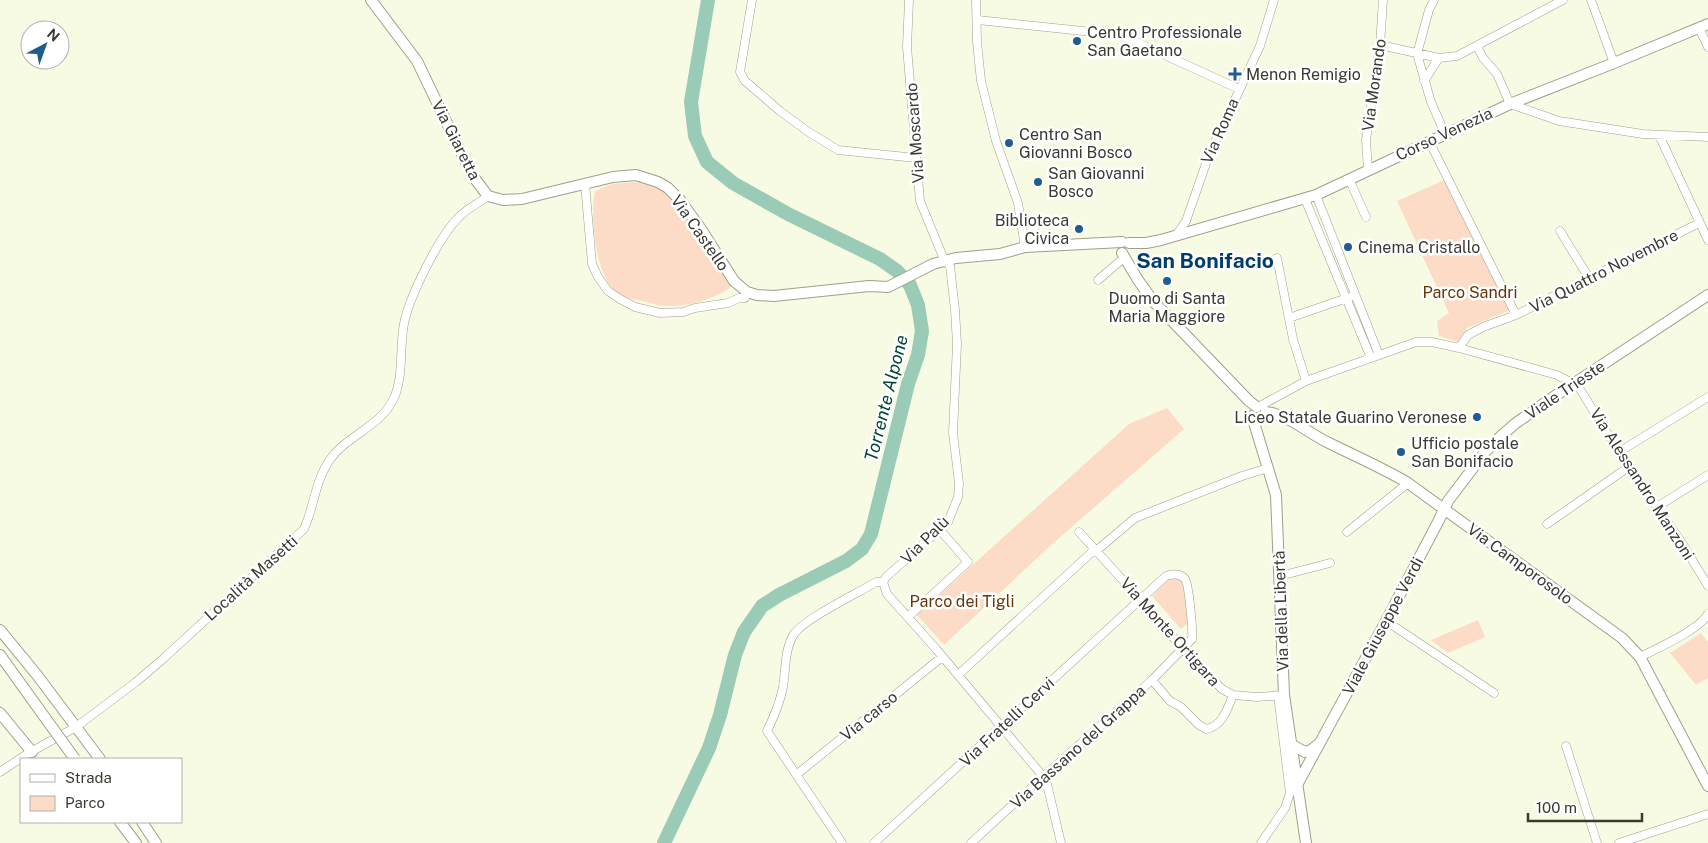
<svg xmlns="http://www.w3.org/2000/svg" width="1708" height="843" viewBox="0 0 1708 843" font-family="'Public Sans',sans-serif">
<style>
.green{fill:#fcdcc6}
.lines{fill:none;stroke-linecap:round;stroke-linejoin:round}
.river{stroke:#9acbb6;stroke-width:14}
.street-casing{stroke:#9ea08b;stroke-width:9}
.secondary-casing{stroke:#9ea08b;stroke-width:12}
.street{stroke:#fff;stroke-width:8}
.secondary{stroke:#fff;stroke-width:10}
.secondary-bridge-casing{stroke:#9ea08b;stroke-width:12;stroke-linecap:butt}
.secondary-bridge{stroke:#fff;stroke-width:10}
.poi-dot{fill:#205b92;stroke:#fff;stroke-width:2}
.labels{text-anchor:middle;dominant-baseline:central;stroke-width:5;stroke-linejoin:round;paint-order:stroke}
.poi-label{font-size:16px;fill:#393a31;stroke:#fff;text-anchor:start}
.street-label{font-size:16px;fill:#393a31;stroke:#fff}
.park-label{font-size:16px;fill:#663405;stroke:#fff}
.water-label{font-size:18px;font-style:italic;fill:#014733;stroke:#fff}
.district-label{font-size:21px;font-weight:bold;fill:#003d6d;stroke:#fff}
</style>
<rect width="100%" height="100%" fill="#f8fbe3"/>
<!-- green -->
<path class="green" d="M 1447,179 L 1510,310 L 1467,328 L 1458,342 L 1439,336 L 1437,321 L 1449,313 L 1397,201 Z
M 638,182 L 655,187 L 671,197 L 687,214 L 733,285 C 719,298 687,307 668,306 C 660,306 650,303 642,301 C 631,299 622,297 614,290 C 595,273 590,214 595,191 L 612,184 Z
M 1167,408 L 1184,429 L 1050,546 L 944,645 L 917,615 L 1129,424 Z
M 1170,578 L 1178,578 C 1189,586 1187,610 1188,623 L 1181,629 L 1152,596 Z
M 1478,620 L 1485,637 L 1448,653 L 1431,640 Z
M 1701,633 L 1708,642 L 1708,678 L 1696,685 L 1670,653 Z"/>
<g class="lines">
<!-- river -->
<path class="river" d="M 664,843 L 709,748 L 720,715 L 735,655 L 744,632 L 762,606 L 779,595 L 846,561 L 862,549 L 871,534 L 908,384 L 918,355 L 922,331 L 918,305 L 910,285 L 897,271 L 880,259 L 788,214 L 733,183 L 707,162 L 695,136 L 691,102 L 708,0"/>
<defs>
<path id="street" d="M 752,0 L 740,72 L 745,81 L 780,111 L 807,131 L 838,150 L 916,158
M 976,0 L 977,42 L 981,81 L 996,141 L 1018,203 L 1025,247
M 1434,0 L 1429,10 L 1417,54 L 1431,102 L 1445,134
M 1591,0 L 1614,63
M 978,20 L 1121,35 L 1239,89
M 1699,28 L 1708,47
M 1380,45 L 1439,58 L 1457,56 L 1563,0
M 1477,46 L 1483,58 L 1497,74 L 1510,104 L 1559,121 L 1643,134 L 1708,137
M 1424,81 L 1439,58
M 1659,135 L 1708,240
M 1429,141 L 1516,315
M 1368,170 L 1366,140 L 1380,45 L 1383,0
M 1349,179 L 1366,217
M 585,184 L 592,264 L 598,277 L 608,291 L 620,299 L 635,307 L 660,313 L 683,312 L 695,308 L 728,303 L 739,298 L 745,298 L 747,292
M 1316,195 L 1379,355
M 1305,199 L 1371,358
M 1560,231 L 1589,278
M 1177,234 L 1186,221 L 1209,155 L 1260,46 L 1274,0
M 1277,258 L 1293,339 L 1306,381
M 1098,280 L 1119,262
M 1289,318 L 1350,297
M 1459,348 L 1468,335 L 1483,327 L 1516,315 L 1699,223
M 1260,406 L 1306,381 L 1416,342 L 1432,342 L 1459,348 L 1557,375 L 1578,386 L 1619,452 L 1682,543 L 1708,586
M 1619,452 L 1708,397
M 1657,507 L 1708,475
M 1547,524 L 1630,466
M 1079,532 L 1140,599 L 1183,649 L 1222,689 L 1233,695 L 1257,697 L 1284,695
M 1347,532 L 1408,483
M 1280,576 L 1330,563
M 883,582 L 886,577 L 948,522 L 958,497 L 959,483 L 953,433 L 957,344 L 955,310 L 950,266 L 943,257 L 920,201 L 907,47 L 909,0
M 883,582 L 887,594 L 937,650 L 1046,780 L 1061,843
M 908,617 L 968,562 L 940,530
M 1386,621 L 1494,693
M 1640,657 C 1658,648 1699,630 1708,614
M 958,675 L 1092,552 L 1096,551 L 1135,518 L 1242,476 L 1268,468
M 1152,680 L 1170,701 L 1181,707 L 1199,725 L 1206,729 C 1222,727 1228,708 1233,695
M 1278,696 L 1290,793
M 1566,746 L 1597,843
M 0,772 L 27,754 L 76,727 L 136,682 L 163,659 L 304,529 C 314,507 315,482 329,461 C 345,436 381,427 394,398 C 403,378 400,352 403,330 C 406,302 439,236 460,216 C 468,208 479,203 488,196
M 796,775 L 942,657
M 842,843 L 767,731 C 774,717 780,702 783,687 C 786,670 784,650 794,634 C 804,619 858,593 876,582 L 883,582
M 874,843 L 1166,576 C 1172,574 1180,573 1185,579 C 1189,584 1193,632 1192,639 L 1152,680 L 1043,777 L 971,843
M 1261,843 L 1285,808 L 1290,793 L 1293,790
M 1619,843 L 1708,814"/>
<path id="secondary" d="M 371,0 L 417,61 L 472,175 L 488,196 L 503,200 L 522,199 L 613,177 L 636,175 L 658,182 L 668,188 L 680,200 L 701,229 L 734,281 L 747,292 L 757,295 L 774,296 L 869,286 L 888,287 L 933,264 L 956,258 L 1000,254 L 1025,247 L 1122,242
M 1129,243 L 1146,243 L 1161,240 L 1316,195 L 1510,104 L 1614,63 L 1708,24
M 1122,253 L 1138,280 L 1153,301 L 1249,401 L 1257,407
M 1266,412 C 1289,415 1308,433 1329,443 C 1355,456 1383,468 1408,483 L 1622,638 L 1640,657 L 1708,786
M 1252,416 L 1276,495 L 1284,695 L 1306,843
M 0,630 L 37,675 L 100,759
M 0,655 L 46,719
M 0,713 L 32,752
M 1292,745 L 1305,752 L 1311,750 L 1317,745
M 1297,785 L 1386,621 L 1439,520 L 1448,501 L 1485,452 L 1502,435 L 1516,423 L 1552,398 L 1708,295
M 120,822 L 136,843
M 142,822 L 156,843"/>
</defs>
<!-- street casing -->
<use href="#street" class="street-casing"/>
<!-- secondary casing -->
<use href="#secondary" class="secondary-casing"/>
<!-- street -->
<use href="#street" class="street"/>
<!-- secondary -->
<use href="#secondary" class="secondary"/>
<defs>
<path id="secondary-bridge" d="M 46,719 L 75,759"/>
</defs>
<!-- secondary-bridge casing -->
<use href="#secondary-bridge" class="secondary-bridge-casing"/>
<!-- secondary-bridge -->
<use href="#secondary-bridge" class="secondary-bridge"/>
</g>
<!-- markers -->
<g class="poi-dot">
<circle cx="1077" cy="41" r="5"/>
<path d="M1232.5 66.5h5v5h5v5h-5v5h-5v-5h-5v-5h5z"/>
<circle cx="1009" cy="143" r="5"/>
<circle cx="1038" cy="182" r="5"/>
<circle cx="1079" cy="229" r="5"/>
<circle cx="1348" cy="247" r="5"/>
<circle cx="1167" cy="281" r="5"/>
<circle cx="1477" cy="417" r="5"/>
<circle cx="1401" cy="452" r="5"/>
</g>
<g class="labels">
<!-- poi labels -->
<g class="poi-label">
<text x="1087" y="32">Centro Professionale<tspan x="1087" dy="18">San Gaetano</tspan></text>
<text x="1246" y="74">Menon Remigio</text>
<text x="1019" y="134">Centro San<tspan x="1019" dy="18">Giovanni Bosco</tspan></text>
<text x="1048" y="173">San Giovanni<tspan x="1048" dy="18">Bosco</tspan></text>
<text x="1069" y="220" text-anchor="end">Biblioteca<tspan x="1069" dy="18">Civica</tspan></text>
<text x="1358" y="247">Cinema Cristallo</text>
<text x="1167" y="298" text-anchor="middle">Duomo di Santa<tspan x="1167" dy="18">Maria Maggiore</tspan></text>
<text x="1467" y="417" text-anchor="end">Liceo Statale Guarino Veronese</text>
<text x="1411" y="443">Ufficio postale<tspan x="1411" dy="18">San Bonifacio</tspan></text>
</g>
<!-- street labels -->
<g class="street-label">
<text transform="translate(1374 85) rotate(-82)">Via Morando</text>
<text transform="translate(1220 131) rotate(-66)">Via Roma</text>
<text transform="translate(915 133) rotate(-94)">Via Moscardo</text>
<text transform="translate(1444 134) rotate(-25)">Corso Venezia</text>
<text transform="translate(456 140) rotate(63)">Via Giaretta</text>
<text transform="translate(700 233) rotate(55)">Via Castello</text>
<text transform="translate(1604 271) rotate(-27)">Via Quattro Novembre</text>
<text transform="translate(1565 390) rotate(-34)">Viale Trieste</text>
<text transform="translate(1642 484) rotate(57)">Via Alessandro Manzoni</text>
<text transform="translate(925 540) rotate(-45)">Via Palù</text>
<text transform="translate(1520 564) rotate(36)">Via Camporosolo</text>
<text transform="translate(251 578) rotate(-42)">Località Masetti</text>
<text transform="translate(1281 611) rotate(-92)">Via della Libertà</text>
<text transform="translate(1383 626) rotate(-62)">Viale Giuseppe Verdi</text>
<text transform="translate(1170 632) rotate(48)">Via Monte Ortigara</text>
<text transform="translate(869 716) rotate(-39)">Via carso</text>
<text transform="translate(1007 722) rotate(-43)">Via Fratelli Cervi</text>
<text transform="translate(1078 747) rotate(-42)">Via Bassano del Grappa</text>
</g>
<!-- park labels -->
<g class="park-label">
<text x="1470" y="292">Parco Sandri</text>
<text x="962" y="601">Parco dei Tigli</text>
</g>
<!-- water labels -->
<g class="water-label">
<text transform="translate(886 398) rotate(-76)">Torrente Alpone</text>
</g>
<!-- district labels -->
<g class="district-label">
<text x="1205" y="260">San Bonifacio</text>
</g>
</g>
<!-- legend -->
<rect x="20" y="758" width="162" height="65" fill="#ffffff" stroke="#b0b0ad"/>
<rect x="30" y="774" width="25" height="8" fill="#ffffff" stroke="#b0b0ad"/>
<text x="65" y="783" font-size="15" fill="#393a31">Strada</text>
<rect x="30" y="796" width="25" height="15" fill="#fcdcc6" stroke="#b0b0ad"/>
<text x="65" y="808" font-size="15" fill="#393a31">Parco</text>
<!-- north arrow -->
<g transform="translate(45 45) rotate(41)"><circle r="24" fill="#ffffff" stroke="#b0b0ad"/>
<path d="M0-4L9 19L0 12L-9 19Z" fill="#205b92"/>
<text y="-8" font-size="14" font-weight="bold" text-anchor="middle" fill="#393a31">N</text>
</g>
<!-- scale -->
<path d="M1528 813v8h114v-8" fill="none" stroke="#393a31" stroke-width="2.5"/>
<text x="1536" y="813" font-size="15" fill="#393a31" stroke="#ffffff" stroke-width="4" paint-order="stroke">100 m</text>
</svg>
